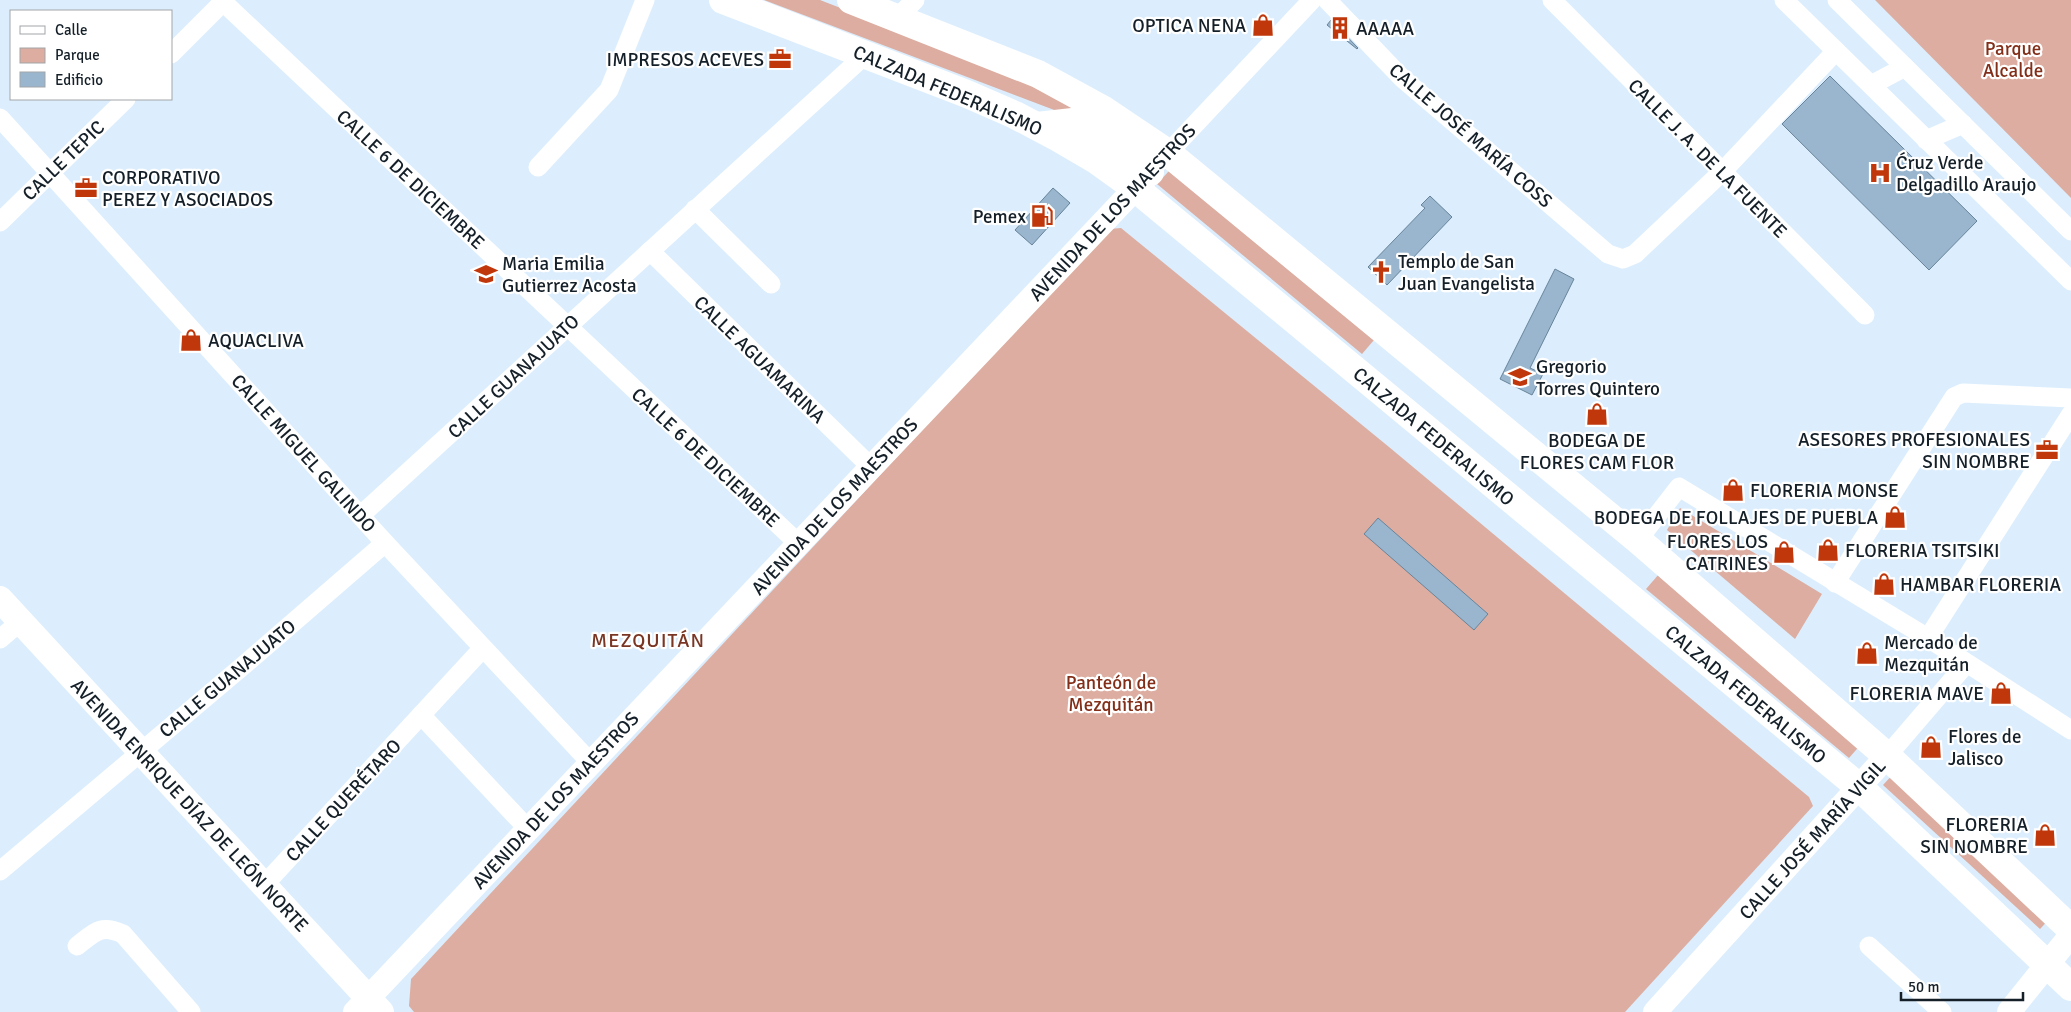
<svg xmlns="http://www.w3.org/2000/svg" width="2071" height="1012" font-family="Signika,sans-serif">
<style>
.green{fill:#dcada0}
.building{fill:#99b6ce;stroke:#68849a}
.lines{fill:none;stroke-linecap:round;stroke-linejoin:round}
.minor{stroke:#fff;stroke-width:19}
.tertiary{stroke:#fff;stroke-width:24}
.secondary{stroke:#fff;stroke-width:26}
.primary{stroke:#fff;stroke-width:28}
.labels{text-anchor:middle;stroke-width:4.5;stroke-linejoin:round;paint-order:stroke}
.poi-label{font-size:19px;fill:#141f28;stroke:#fff;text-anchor:start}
.park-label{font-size:19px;fill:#822e18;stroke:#fff}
.street-label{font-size:19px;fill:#141f28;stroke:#fff}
.neighbourhood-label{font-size:20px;letter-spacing:1px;fill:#7a3624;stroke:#fff}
</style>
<rect width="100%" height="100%" fill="#dceefd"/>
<g class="green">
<polygon points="764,0 820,0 1026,80 1082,109 1078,119"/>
<polygon points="1875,0 2071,0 2071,198"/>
<polygon points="1169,171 1374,340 1362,354 1157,184"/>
<polygon points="1121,228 1389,447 1809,797 1813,806 1625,1012 414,1012 409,1006 411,979 1109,229"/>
<polygon points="1680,508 1822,594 1795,639 1667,530"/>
<polygon points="1659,574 1863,742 1849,758 1646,589"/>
<polygon points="1896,771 2053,915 2040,929 1883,785"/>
</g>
<g class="building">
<polygon points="1331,20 1358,48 1357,49 1327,25"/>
<polygon points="1830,76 1977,221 1929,270 1782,124"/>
<polygon points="1053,188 1070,203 1032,245 1015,230"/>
<polygon points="1430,196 1452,217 1387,285 1368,267 1425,208 1421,205"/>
<polygon points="1555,269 1574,279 1530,368 1543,374 1532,395 1500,379"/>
<polygon points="1378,518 1488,614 1474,630 1364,534"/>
</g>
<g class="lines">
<g class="minor">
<polyline points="221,0 799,544"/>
<polyline points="1327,0 1402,78 1608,254 1623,259 1635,254 1722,172 1836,51"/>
<polyline points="1552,0 1865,315"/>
<polyline points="1784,0 2071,281"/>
<polyline points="1837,0 2071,231"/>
<polyline points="897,18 915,0"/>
<polyline points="171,54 225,0"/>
<polyline points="1871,85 1905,67"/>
<polyline points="0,118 385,543 591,763"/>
<polyline points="1926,140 1963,124"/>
<polyline points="1168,153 1312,0"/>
<polyline points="538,167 609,90 645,0"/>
<polyline points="695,209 771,284"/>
<polyline points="0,222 126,99"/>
<polyline points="650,251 871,467"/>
<polyline points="361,515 865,55"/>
<polyline points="1638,540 1679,487 1928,638 2071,730"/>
<polyline points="1835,583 1954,397 1963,393 2071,398"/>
<polyline points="1928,638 2071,414"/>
<polyline points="0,639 21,621"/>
<polyline points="421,715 528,829"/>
<polyline points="1887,756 1966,664"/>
<polyline points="0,871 244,665 385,543"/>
<polyline points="264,885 483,648"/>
<path d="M 77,946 C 95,932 100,924 123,934 L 191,1012"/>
<polyline points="1869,946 1942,1012"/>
</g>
<g class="tertiary">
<polyline points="355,1012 1148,175"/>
<polyline points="1655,1012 1887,756"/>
<polyline points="2009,1012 2071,935"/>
</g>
<polyline class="secondary" points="0,599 381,1012"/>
<g class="primary">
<polyline points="723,0 967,94 1015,115 1055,136 1096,160 1135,188 1859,787 2071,987"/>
<polyline points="851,0 1038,74 1104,110 1168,153 1638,540 1887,756 2071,929"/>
<polyline points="1037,126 1073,122 1111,144 1150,172"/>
</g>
</g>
<defs>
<symbol id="shop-bare" viewBox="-9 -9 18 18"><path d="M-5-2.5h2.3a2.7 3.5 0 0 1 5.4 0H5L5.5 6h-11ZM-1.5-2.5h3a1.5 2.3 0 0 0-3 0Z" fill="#c0370b" stroke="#fff" stroke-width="2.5" paint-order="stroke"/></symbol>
<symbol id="building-bare" viewBox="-9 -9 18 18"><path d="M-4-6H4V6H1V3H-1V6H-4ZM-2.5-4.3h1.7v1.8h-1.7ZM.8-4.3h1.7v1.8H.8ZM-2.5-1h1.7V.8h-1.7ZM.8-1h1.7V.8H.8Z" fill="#c0370b" stroke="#fff" stroke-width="2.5" paint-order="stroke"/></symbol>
<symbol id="office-bare" viewBox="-9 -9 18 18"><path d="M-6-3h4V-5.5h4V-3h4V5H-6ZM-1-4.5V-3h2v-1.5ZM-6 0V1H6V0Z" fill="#c0370b" stroke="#fff" stroke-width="2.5" paint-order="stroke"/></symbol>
<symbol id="hospital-bare" viewBox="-9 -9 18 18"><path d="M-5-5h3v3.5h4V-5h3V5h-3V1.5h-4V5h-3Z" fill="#c0370b" stroke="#fff" stroke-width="2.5" paint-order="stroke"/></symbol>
<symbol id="fuel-bare" viewBox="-9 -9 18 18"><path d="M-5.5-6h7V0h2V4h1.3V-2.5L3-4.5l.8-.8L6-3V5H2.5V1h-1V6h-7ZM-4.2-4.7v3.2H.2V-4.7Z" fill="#c0370b" stroke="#fff" stroke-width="2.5" paint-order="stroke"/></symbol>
<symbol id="church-bare" viewBox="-9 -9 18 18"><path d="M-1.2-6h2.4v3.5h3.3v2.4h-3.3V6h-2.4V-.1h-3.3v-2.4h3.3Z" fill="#c0370b" stroke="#fff" stroke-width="2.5" paint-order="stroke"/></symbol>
<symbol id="school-bare" viewBox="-9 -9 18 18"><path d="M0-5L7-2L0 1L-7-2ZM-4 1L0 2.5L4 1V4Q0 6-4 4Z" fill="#c0370b" stroke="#fff" stroke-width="2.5" paint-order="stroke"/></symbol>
</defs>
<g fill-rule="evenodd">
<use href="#shop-bare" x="1247" y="9" width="32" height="32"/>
<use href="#building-bare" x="1324" y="12" width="32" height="32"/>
<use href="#office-bare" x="764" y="43" width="32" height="32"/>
<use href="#hospital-bare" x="1864" y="157" width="32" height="32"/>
<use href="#office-bare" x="70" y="172" width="32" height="32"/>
<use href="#fuel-bare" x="1026" y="200" width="32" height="32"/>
<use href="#church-bare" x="1365" y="256" width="32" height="32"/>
<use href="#school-bare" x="470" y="258" width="32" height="32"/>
<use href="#shop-bare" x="175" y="324" width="32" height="32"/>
<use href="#school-bare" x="1504" y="361" width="32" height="32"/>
<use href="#shop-bare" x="1581" y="398" width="32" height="32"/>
<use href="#office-bare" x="2031" y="434" width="32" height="32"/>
<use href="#shop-bare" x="1717" y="474" width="32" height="32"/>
<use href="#shop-bare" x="1879" y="501" width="32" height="32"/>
<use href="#shop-bare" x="1812" y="534" width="32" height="32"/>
<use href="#shop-bare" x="1768" y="536" width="32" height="32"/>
<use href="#shop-bare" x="1868" y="568" width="32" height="32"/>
<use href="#shop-bare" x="1851" y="637" width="32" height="32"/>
<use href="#shop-bare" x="1985" y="677" width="32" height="32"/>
<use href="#shop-bare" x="1915" y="731" width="32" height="32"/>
<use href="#shop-bare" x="2029" y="819" width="32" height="32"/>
</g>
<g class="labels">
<g class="poi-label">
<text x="1246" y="32" text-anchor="end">OPTICA NENA</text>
<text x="1356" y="35">AAAAA</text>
<text x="764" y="66" text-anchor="end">IMPRESOS ACEVES</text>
<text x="1896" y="169">Ćruz Verde<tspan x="1896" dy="22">Delgadillo Araujo</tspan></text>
<text x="102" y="184">CORPORATIVO<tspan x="102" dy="22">PEREZ Y ASOCIADOS</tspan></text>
<text x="1026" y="223" text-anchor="end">Pemex</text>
<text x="1398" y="268">Templo de San<tspan x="1398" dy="22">Juan Evangelista</tspan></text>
<text x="502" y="270">Maria Emilia<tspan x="502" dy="22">Gutierrez Acosta</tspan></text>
<text x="208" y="347">AQUACLIVA</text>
<text x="1536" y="373">Gregorio<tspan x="1536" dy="22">Torres Quintero</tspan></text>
<text x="2030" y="446" text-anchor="end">ASESORES PROFESIONALES<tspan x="2030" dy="22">SIN NOMBRE</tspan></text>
<text x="1597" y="447" text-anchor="middle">BODEGA DE<tspan x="1597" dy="22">FLORES CAM FLOR</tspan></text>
<text x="1750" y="497">FLORERIA MONSE</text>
<text x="1878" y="524" text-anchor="end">BODEGA DE FOLLAJES DE PUEBLA</text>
<text x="1768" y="548" text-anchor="end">FLORES LOS<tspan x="1768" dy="22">CATRINES</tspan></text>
<text x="1845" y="557">FLORERIA TSITSIKI</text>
<text x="1900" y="591">HAMBAR FLORERIA</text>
<text x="1884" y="649">Mercado de<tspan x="1884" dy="22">Mezquitán</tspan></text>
<text x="1984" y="700" text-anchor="end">FLORERIA MAVE</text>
<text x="1948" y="743">Flores de<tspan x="1948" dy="22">Jalisco</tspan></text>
<text x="2028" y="831" text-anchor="end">FLORERIA<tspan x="2028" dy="22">SIN NOMBRE</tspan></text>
</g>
<g class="park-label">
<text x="2013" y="55">Parque<tspan x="2013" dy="22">Alcalde</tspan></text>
<text x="1111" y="689">Panteón de<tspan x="1111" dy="22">Mezquitán</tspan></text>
</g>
<g class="street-label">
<text transform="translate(948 90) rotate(23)" y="7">CALZADA FEDERALISMO</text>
<text transform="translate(1471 135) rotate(41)" y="7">CALLE JOSÉ MARÍA COSS</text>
<text transform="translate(1708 158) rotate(45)" y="7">CALLE J. A. DE LA FUENTE</text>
<text transform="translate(63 160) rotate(-44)" y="7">CALLE TEPIC</text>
<text transform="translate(411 179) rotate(43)" y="7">CALLE 6 DE DICIEMBRE</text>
<text transform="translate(1112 212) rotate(-47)" y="7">AVENIDA DE LOS MAESTROS</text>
<text transform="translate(760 359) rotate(44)" y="7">CALLE AGUAMARINA</text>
<text transform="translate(513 376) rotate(-43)" y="7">CALLE GUANAJUATO</text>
<text transform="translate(1434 436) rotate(40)" y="7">CALZADA FEDERALISMO</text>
<text transform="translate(304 453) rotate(48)" y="7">CALLE MIGUEL GALINDO</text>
<text transform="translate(706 457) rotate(43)" y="7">CALLE 6 DE DICIEMBRE</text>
<text transform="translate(834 506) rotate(-47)" y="7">AVENIDA DE LOS MAESTROS</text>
<text transform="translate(227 678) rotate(-40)" y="7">CALLE GUANAJUATO</text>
<text transform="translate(1746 694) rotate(40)" y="7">CALZADA FEDERALISMO</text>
<text transform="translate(343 800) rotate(-47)" y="7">CALLE QUERÉTARO</text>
<text transform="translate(555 800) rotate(-47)" y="7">AVENIDA DE LOS MAESTROS</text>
<text transform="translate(190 805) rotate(47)" y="7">AVENIDA ENRIQUE DÍAZ DE LEÓN NORTE</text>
<text transform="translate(1812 839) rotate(-48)" y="7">CALLE JOSÉ MARÍA VIGIL</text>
</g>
<g class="neighbourhood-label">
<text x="648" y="647">MEZQUITÁN</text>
</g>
</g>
<rect x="10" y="10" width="162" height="90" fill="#ffffff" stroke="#a1a5a9"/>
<rect x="20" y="26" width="25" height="8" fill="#ffffff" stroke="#a1a5a9"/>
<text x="55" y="35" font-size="15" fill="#141f28">Calle</text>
<rect x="20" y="48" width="25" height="15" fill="#dcada0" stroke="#a1a5a9"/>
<text x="55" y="60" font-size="15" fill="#141f28">Parque</text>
<rect x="20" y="72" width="25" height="15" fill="#99b6ce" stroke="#a1a5a9"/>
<text x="55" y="85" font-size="15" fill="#141f28">Edificio</text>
<path d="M1901 992v8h122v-8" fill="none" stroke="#141f28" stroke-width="2.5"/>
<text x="1908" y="992" font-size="15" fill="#141f28" stroke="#ffffff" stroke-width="4" paint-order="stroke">50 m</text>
</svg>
